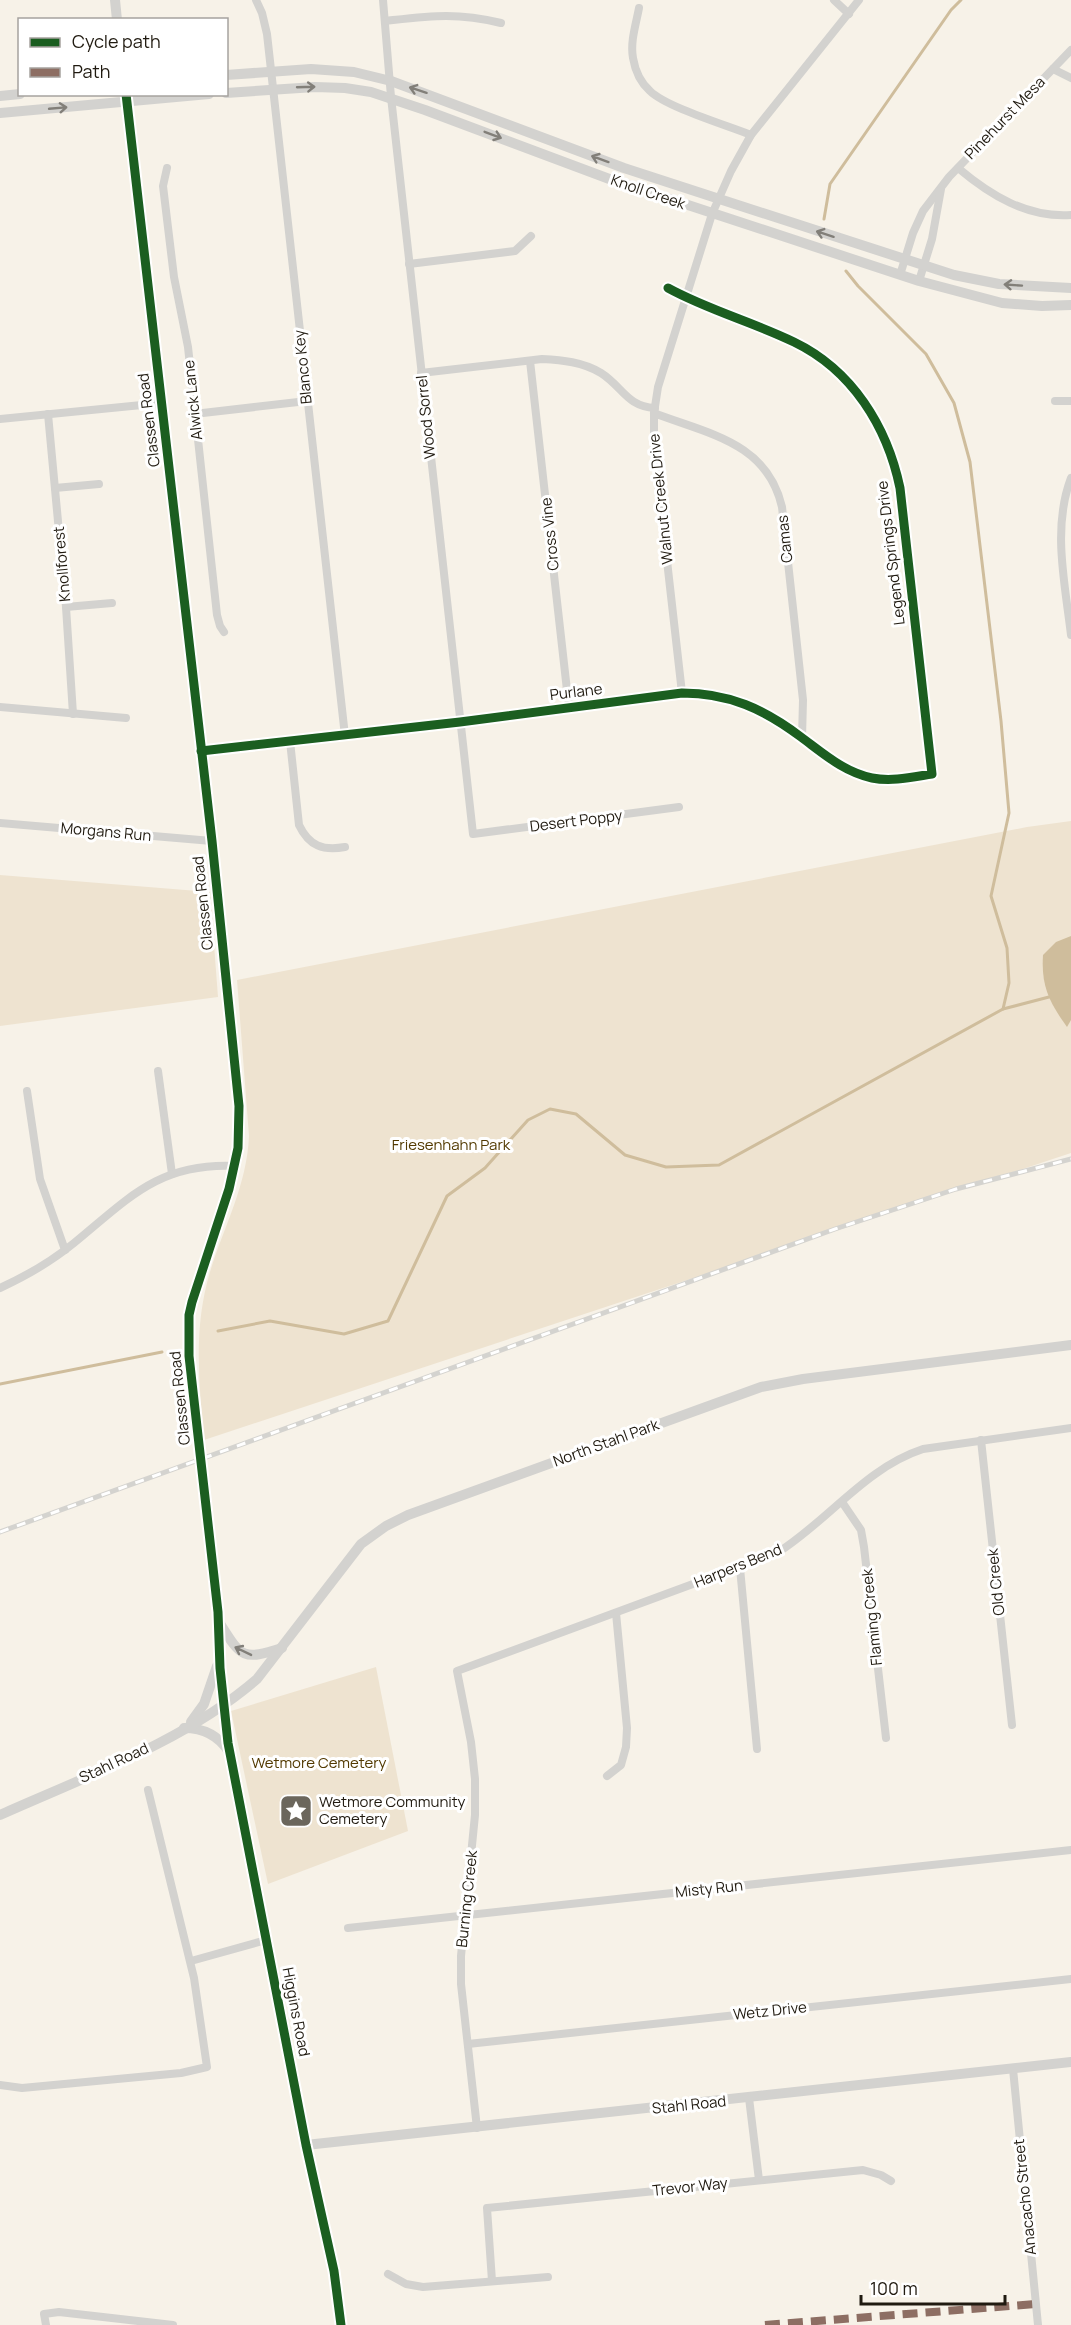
<svg xmlns="http://www.w3.org/2000/svg" width="1071" height="2325" font-family="Manrope,sans-serif">
<style>
.green{fill:#eee3d0}
.water{fill:#cfbd9c}
.lines{fill:none;stroke-linecap:round;stroke-linejoin:round}
.stream{stroke:#cfbd9c;stroke-width:3}
.minor{stroke:#d3d2cf;stroke-width:8}
.tertiary{stroke:#d3d2cf;stroke-width:10}
.secondary{stroke:#d3d2cf;stroke-width:10}
.rail-casing{stroke:#d4d3cf;stroke-width:5}
.rail{stroke:#fff;stroke-width:3;stroke-dasharray:9;stroke-linecap:butt}
.quiet{stroke:#8d6e63;stroke-width:8;stroke-dasharray:15 8;stroke-linecap:butt}
.cycleway-casing{stroke:#fff;stroke-width:13}
.cycleway{stroke:#1b5e20;stroke-width:9}
.oneway{stroke:#827f79}
.labels{text-anchor:middle;stroke-width:6;stroke-linejoin:round;paint-order:stroke}
.street-label{font-size:15px;fill:#201a10;stroke:#fff}
.park-label{font-size:15px;fill:#533a02;stroke:#fff}
.poi-label{font-size:15px;fill:#201a10;stroke:#fff;text-anchor:start}
</style>
<rect width="100%" height="100%" fill="#f7f2e8"/>
<g class="green">
<path d="M 1071,821 L 1071,1153 L 204,1440 C 199,1383 193,1328 210,1272 C 224,1226 247,1185 249,1136 L 237,980 L 1027,827 Z"/>
<polygon points="0,875 210,892 218,997 0,1026"/>
<polygon points="376,1667 408,1831 268,1884 231,1711"/>
</g>
<path class="water" d="M 1071,936 L 1071,1020 L 1067,1027 C 1049,1002 1041,986 1043,955 L 1056,942 Z"/>
<g class="lines">
<g class="stream">
<polyline points="824,219 830,184 951,10 961,0"/>
<polyline points="846,271 858,286 926,354 954,403 970,462 1001,721 1009,813 991,896 1007,948 1009,983 1003,1009"/>
<polyline points="218,1331 270,1321 344,1334 388,1321 447,1196 485,1168 528,1120 550,1109 576,1114 625,1155 666,1167 719,1165 1003,1009 1049,997"/>
<polyline points="0,1384 162,1352"/>
</g>
<g class="minor">
<polyline points="256,0 262,13 267,34 345,736"/>
<polyline points="383,0 391,97 473,834 679,807"/>
<polyline points="834,0 849,14"/>
<path d="M 639,8 C 636,24 630,42 633,58 C 635,70 641,83 650,91 C 666,107 726,125 751,135"/>
<path d="M 385,21 C 430,16 456,12 501,23"/>
<polyline points="1053,69 1071,78"/>
<polyline points="167,168 163,186 174,277 188,347 217,615 220,626 224,632"/>
<path d="M 958,168 C 990,195 1027,218 1071,215"/>
<polyline points="409,264 515,251 531,236"/>
<polyline points="900,275 913,233 923,211 949,177 1071,50"/>
<polyline points="919,281 932,239 941,189"/>
<polyline points="530,361 569,708"/>
<path d="M 421,373 L 542,359 C 562,360 583,362 601,373 C 623,387 626,406 655,408"/>
<polyline points="1055,401 1071,401"/>
<path d="M 654,413 C 708,434 767,442 782,507 L 803,700 L 802,738"/>
<polyline points="48,414 66,607 73,714"/>
<polyline points="194,414 307,401"/>
<polyline points="0,419 162,403"/>
<path d="M 1071,478 C 1052,528 1065,583 1071,635"/>
<polyline points="55,488 99,484"/>
<polyline points="66,607 112,603"/>
<polyline points="682,693 654,446 654,413 658,387 712,214 731,171 751,135 859,0"/>
<polyline points="0,707 126,718"/>
<path d="M 290,741 L 299,825 C 309,846 323,851 345,847"/>
<path d="M 201,751 L 460,722 L 682,693 C 729,693 764,709 801,737 C 824,754 844,772 872,778 C 892,782 913,777 932,774 L 900,488 C 887,426 852,370 794,342 C 753,322 708,310 668,288"/>
<polyline points="0,823 212,841"/>
<polyline points="158,1071 172,1174"/>
<polyline points="27,1091 40,1179 65,1250"/>
<path d="M 0,1288 C 26,1276 52,1261 74,1243 C 128,1199 158,1163 234,1166"/>
<polyline points="981,1440 1012,1725"/>
<polyline points="842,1502 861,1530 864,1547 886,1738"/>
<polyline points="740,1568 757,1749"/>
<polyline points="607,1776 621,1765 626,1747 627,1728 616,1613"/>
<polyline points="348,1928 1071,1850"/>
<polyline points="191,1961 266,1940"/>
<polyline points="468,2044 1071,1979"/>
<polyline points="1013,2069 1038,2325"/>
<polyline points="0,2085 22,2088 181,2073 207,2067 194,1978 148,1790"/>
<polyline points="749,2098 759,2180"/>
<path d="M 477,2128 L 461,1984 L 461,1956 L 475,1815 L 475,1779 L 471,1742 L 457,1671 L 777,1553 C 828,1521 865,1468 923,1449 L 1071,1428"/>
<polyline points="388,2274 406,2284 423,2287 548,2277"/>
<polyline points="492,2281 487,2208 863,2170 881,2175 891,2181"/>
<polyline points="46,2325 44,2314 59,2312 173,2325"/>
</g>
<g class="tertiary">
<polyline points="115,0 117,20"/>
<polyline points="126,94 212,841 239,1106 238,1148 229,1189 192,1302 189,1315 189,1356 218,1612 220,1668 228,1743 306,2145 334,2271 341,2325"/>
<path d="M 219,1622 C 241,1657 242,1661 282,1648"/>
<polyline points="191,1722 204,1704 217,1666"/>
<path d="M 184,1728 C 203,1728 219,1736 229,1752"/>
<path d="M 0,1815 C 85,1777 187,1740 257,1679 L 361,1544 L 386,1526 L 408,1515 L 761,1387 L 803,1379 L 1071,1345"/>
<polyline points="306,2145 1071,2062"/>
</g>
<g class="secondary">
<polyline points="226,75 311,69 354,72 391,81 624,168 954,275 999,284 1071,288"/>
<polyline points="226,93 315,87 345,88 371,92 425,110 612,180 919,281 1002,303 1042,306 1071,305"/>
<polyline points="0,96 20,94"/>
<polyline points="0,113 209,94"/>
</g>
<defs>
<polyline id="rail" points="0,1532 835,1229 956,1189 1071,1159"/>
</defs>
<use href="#rail" class="rail-casing"/>
<use href="#rail" class="rail"/>
<polyline class="quiet" points="765,2325 1036,2304"/>
<defs>
<g id="cycleway">
<polyline points="126,94 212,841 239,1106 238,1148 229,1189 192,1302 189,1315 189,1356 218,1612 220,1668 228,1743 306,2145 334,2271 341,2325"/>
<path d="M 201,751 L 460,722 L 682,693 C 729,693 764,709 801,737 C 824,754 844,772 872,778 C 892,782 913,777 932,774 L 900,488 C 887,426 852,370 794,342 C 753,322 708,310 668,288"/>
</g>
</defs>
<use href="#cycleway" class="cycleway-casing"/>
<use href="#cycleway" class="cycleway"/>
</g>
<defs><path id="oneway-shaft" d="M-6 0H5M1.5-3L5.5 0L1.5 3" fill="none" stroke-width="1.6" stroke-linecap="round" stroke-linejoin="round" transform="scale(1.5)"/></defs>
<g class="oneway">
<use href="#oneway-shaft" transform="translate(306 87) rotate(-2)"/>
<use href="#oneway-shaft" transform="translate(418 90) rotate(-162)"/>
<use href="#oneway-shaft" transform="translate(58 108) rotate(-5)"/>
<use href="#oneway-shaft" transform="translate(493 135) rotate(21)"/>
<use href="#oneway-shaft" transform="translate(600 159) rotate(-160)"/>
<use href="#oneway-shaft" transform="translate(825 234) rotate(-162)"/>
<use href="#oneway-shaft" transform="translate(1013 285) rotate(-176)"/>
<use href="#oneway-shaft" transform="translate(243 1651) rotate(-154)"/>
</g>
<defs>
<symbol id="sight-square" viewBox="-11 -11 22 22"><rect x="-9" y="-9" width="18" height="18" rx="4" fill="#6b665c" stroke="#fff"/><path d="M0-6L1.8-2.2L6-1.7L2.9 1.2L3.7 5.4L0 3.3L-3.7 5.4L-2.9 1.2L-6-1.7L-1.8-2.2Z" fill="#fff"/></symbol>
</defs>
<g fill-rule="evenodd">
<use href="#sight-square" x="277" y="1792" width="38" height="38"/>
</g>
<g class="labels">
<g class="street-label">
<text transform="translate(1005 118) rotate(-46)" y="5">Pinehurst Mesa</text>
<text transform="translate(648 192) rotate(19)" y="5">Knoll Creek</text>
<text transform="translate(303 367) rotate(-96)" y="5">Blanco Key</text>
<text transform="translate(193 400) rotate(-96)" y="5">Alwick Lane</text>
<text transform="translate(426 417) rotate(-96)" y="5">Wood Sorrel</text>
<text transform="translate(149 420) rotate(-97)" y="5">Classen Road</text>
<text transform="translate(661 499) rotate(-96)" y="5">Walnut Creek Drive</text>
<text transform="translate(550 534) rotate(-96)" y="5">Cross Vine</text>
<text transform="translate(785 539) rotate(-96)" y="5">Camas</text>
<text transform="translate(891 553) rotate(-97)" y="5">Legend Springs Drive</text>
<text transform="translate(62 564) rotate(-95)" y="5">Knollforest</text>
<text transform="translate(576 692) rotate(-7)" y="5">Purlane</text>
<text transform="translate(576 821) rotate(-7)" y="5">Desert Poppy</text>
<text transform="translate(106 832) rotate(5)" y="5">Morgans Run</text>
<text transform="translate(203 903) rotate(-96)" y="5">Classen Road</text>
<text transform="translate(180 1398) rotate(-96)" y="5">Classen Road</text>
<text transform="translate(606 1443) rotate(-20)" y="5">North Stahl Park</text>
<text transform="translate(738 1566) rotate(-22)" y="5">Harpers Bend</text>
<text transform="translate(996 1582) rotate(-96)" y="5">Old Creek</text>
<text transform="translate(872 1617) rotate(-96)" y="5">Flaming Creek</text>
<text transform="translate(114 1763) rotate(-25)" y="5">Stahl Road</text>
<text transform="translate(709 1889) rotate(-6)" y="5">Misty Run</text>
<text transform="translate(467 1899) rotate(-84)" y="5">Burning Creek</text>
<text transform="translate(770 2011) rotate(-6)" y="5">Wetz Drive</text>
<text transform="translate(296 2012) rotate(79)" y="5">Higgins Road</text>
<text transform="translate(689 2105) rotate(-6)" y="5">Stahl Road</text>
<text transform="translate(690 2187) rotate(-6)" y="5">Trevor Way</text>
<text transform="translate(1025 2197) rotate(-96)" y="5">Anacacho Street</text>
</g>
<g class="park-label">
<text x="451" y="1150">Friesenhahn Park</text>
<text x="319" y="1768">Wetmore Cemetery</text>
</g>
<g class="poi-label">
<text x="319" y="1807">Wetmore Community<tspan x="319" dy="17">Cemetery</tspan></text>
</g>
</g>
<rect x="18" y="18" width="210" height="78" fill="#ffffff" stroke="#a6a39f" stroke-width="1.5"/>
<rect x="30" y="38" width="30" height="9" fill="#1b5e20" stroke="#a6a39f" stroke-width="1.5"/>
<text x="72" y="48" font-size="18" fill="#201a10">Cycle path</text>
<rect x="30" y="68" width="30" height="9" fill="#8d6e63" stroke="#a6a39f" stroke-width="1.5"/>
<text x="72" y="78" font-size="18" fill="#201a10">Path</text>
<path d="M861 2295v9h144v-9" fill="none" stroke="#201a10" stroke-width="3"/>
<text x="870" y="2295" font-size="18" fill="#201a10" stroke="#ffffff" stroke-width="4.5" paint-order="stroke">100 m</text>
</svg>
